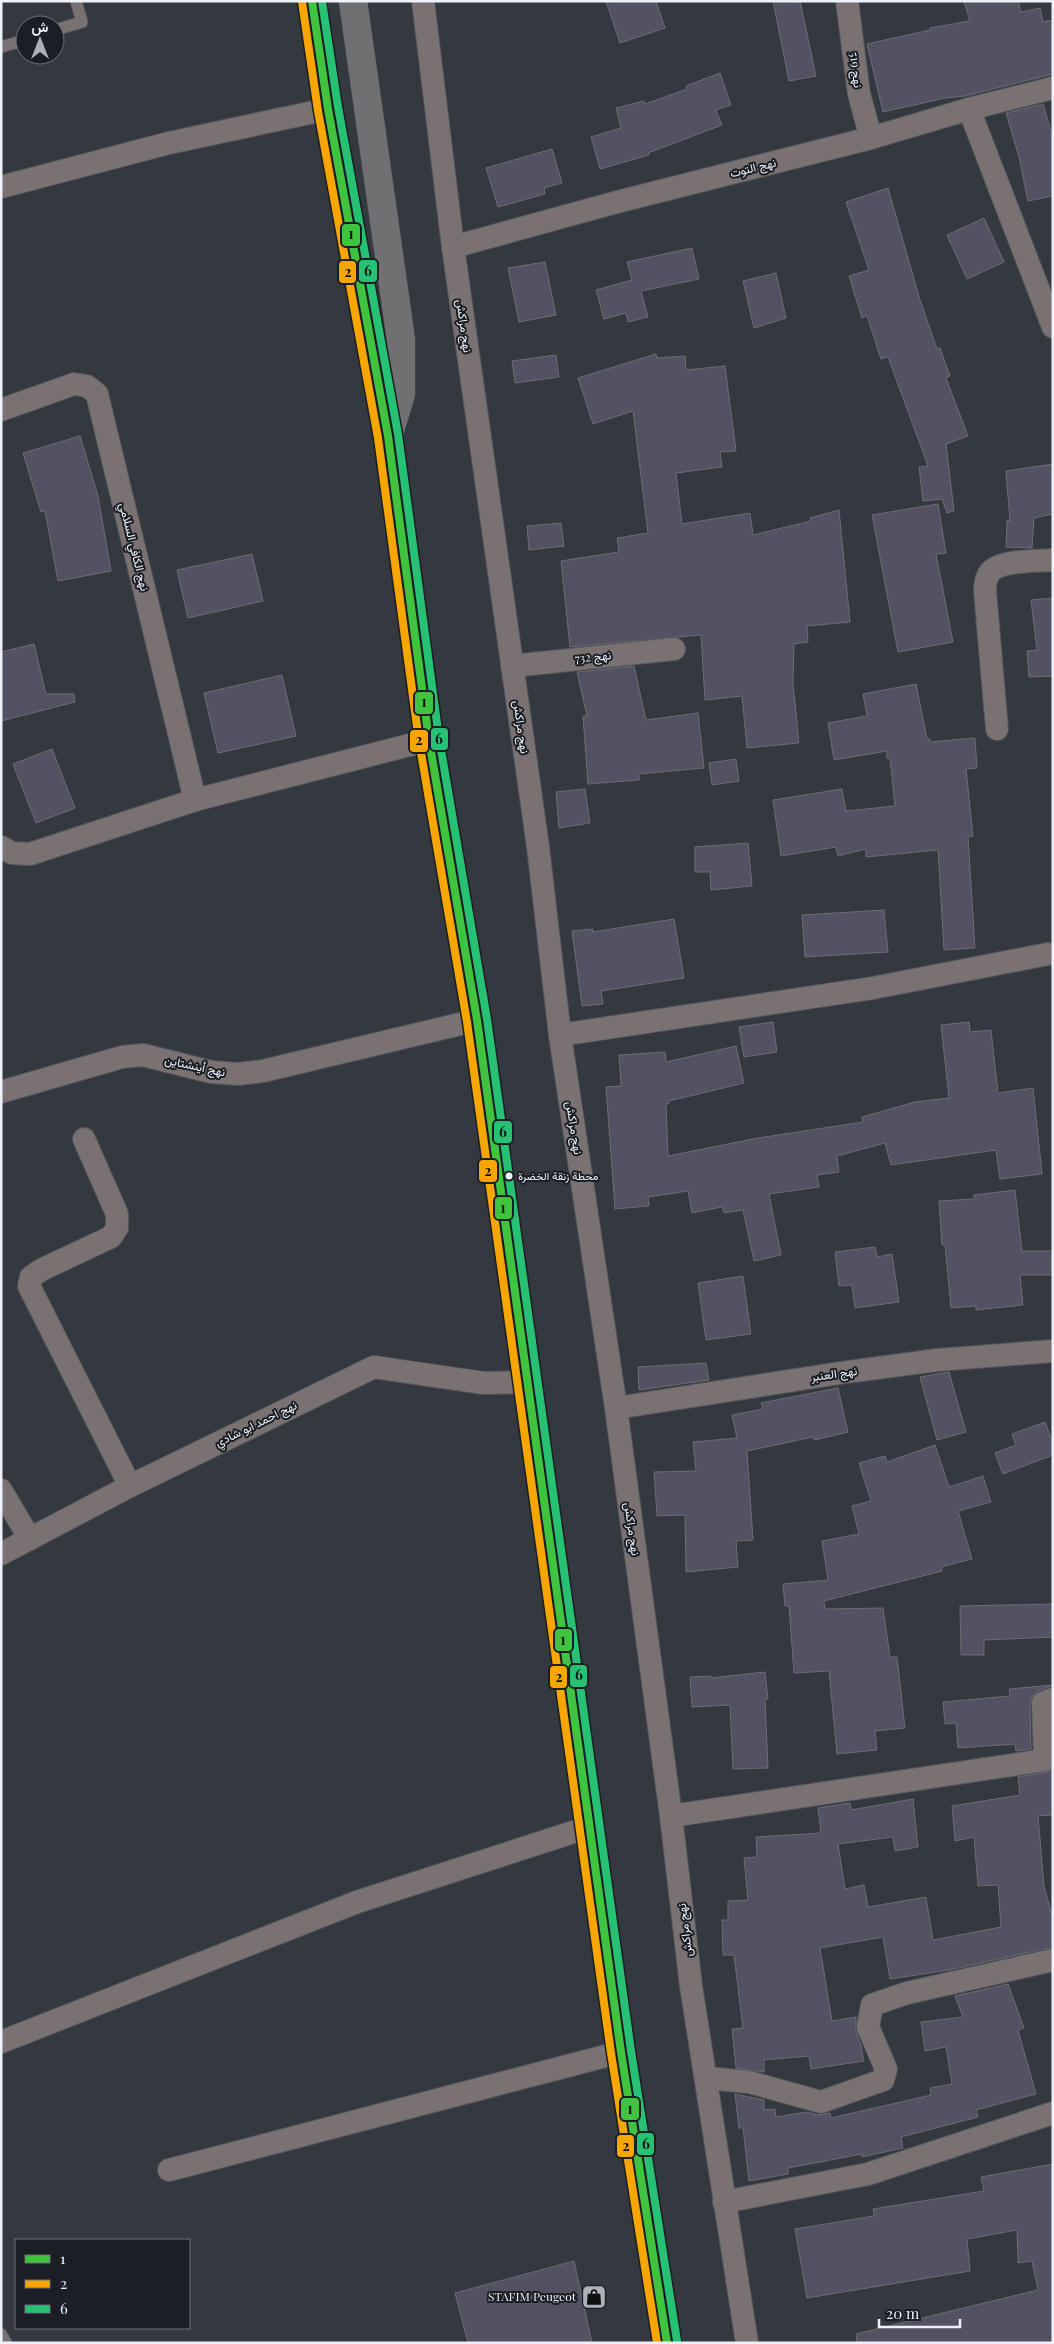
<svg xmlns="http://www.w3.org/2000/svg" width="1054" height="2344" font-family="'Playfair Display',Vazirmatn,serif">
<style>
.building{fill:#545262;stroke:#6c6d73}
.lines{fill:none;stroke-linecap:round;stroke-linejoin:round}
.lane-casing{stroke:#52575c;stroke-width:13}
.street-casing{stroke:#52575c;stroke-width:24}
.primary-casing{stroke:#52575c;stroke-width:29}
.highway-casing{stroke:#52575c;stroke-width:29}
.lane{stroke:#7a7272;stroke-width:11}
.street{stroke:#7a7272;stroke-width:22}
.primary{stroke:#787375;stroke-width:28}
.highway{stroke:#706f72;stroke-width:28}
.bus-1-casing{stroke:#1b1e24;stroke-width:11}
.bus-2-casing{stroke:#1b1e24;stroke-width:11}
.bus-3-casing{stroke:#1b1e24;stroke-width:11}
.bus-1{stroke:#40c440;stroke-width:8}
.bus-2{stroke:#f7a600;stroke-width:8}
.bus-3{stroke:#26c172;stroke-width:8}
.bus-dot{fill:#edf2f9;stroke:#1b1e24;stroke-width:2}
.labels{text-anchor:middle;stroke-width:4;stroke-linejoin:round;paint-order:stroke}
.bus-label{font-size:11px;fill:#edf2f9;stroke:#1b1e24;text-anchor:start}
.street-label{font-size:12px;fill:#edf2f9;stroke:#1b1e24}
.poi-label{font-size:12px;fill:#edf2f9;stroke:#1b1e24;text-anchor:end}
.line-badge{stroke:#1b1e24;stroke-width:2}
.pale-badge-label{font-size:14px;text-anchor:middle;font-weight:bold;fill:#111}
</style>
<rect width="100%" height="100%" fill="#34383f"/>
<g class="building">
<polygon points="606,1 656,1 665,28 620,43"/>
<polygon points="773,1 800,1 816,76 789,81"/>
<polygon points="964,1 1018,1 1021,12 1040,8 1043,22 1053,20 1053,74 965,96 945,98 883,112 867,44 930,30 930,28 970,21"/>
<polygon points="720,73 731,105 716,110 722,125 648,153 649,155 600,169 591,137 621,128 616,108 644,101 645,104 687,89 686,86"/>
<polygon points="1043,104 1053,138 1053,196 1028,201 1019,157 1006,113"/>
<polygon points="552,149 562,183 544,188 545,194 498,207 486,168"/>
<polygon points="888,188 920,300 937,349 940,348 950,376 946,378 968,436 946,444 954,511 947,513 942,499 923,501 919,467 928,466 888,357 881,359 867,316 862,318 849,276 869,270 846,202"/>
<polygon points="984,218 1004,262 967,279 947,235"/>
<polygon points="692,248 699,279 641,291 648,317 628,322 626,313 604,319 596,290 632,280 627,262"/>
<polygon points="545,262 556,315 519,322 508,268"/>
<polygon points="776,273 786,318 754,328 743,281"/>
<polygon points="656,354 657,358 685,356 686,370 725,366 736,451 720,452 722,467 676,473 682,524 750,513 753,535 811,521 810,518 839,510 850,622 807,626 808,642 794,644 793,683 799,743 747,748 742,696 705,700 701,635 570,647 561,561 619,552 617,538 648,533 633,411 593,424 578,378"/>
<polygon points="556,355 559,377 515,383 512,361"/>
<polygon points="80,436 98,496 111,571 58,581 45,511 41,512 23,453"/>
<polygon points="1053,464 1053,514 1034,518 1032,548 1006,547 1007,520 1010,521 1006,471"/>
<polygon points="938,504 946,553 936,554 953,642 898,652 872,515"/>
<polygon points="561,523 564,546 529,550 527,526"/>
<polygon points="252,554 263,601 188,618 177,570"/>
<polygon points="1053,598 1053,676 1029,677 1027,651 1037,650 1031,600"/>
<polygon points="34,644 46,694 74,694 75,702 1,721 1,652"/>
<polygon points="634,666 646,720 698,713 704,768 639,774 639,780 588,784 583,716 587,716 577,672"/>
<polygon points="282,675 296,736 218,753 204,693"/>
<polygon points="916,684 927,739 930,739 930,742 975,738 977,768 966,769 973,836 968,837 975,948 944,950 938,850 866,857 866,849 838,856 836,847 781,856 773,800 842,789 846,811 895,806 890,758 887,758 887,751 834,760 828,723 867,716 863,694"/>
<polygon points="52,749 75,808 36,823 13,764"/>
<polygon points="736,759 739,781 712,785 709,763"/>
<polygon points="585,789 590,823 559,828 556,792"/>
<polygon points="748,843 752,886 711,890 710,872 695,872 695,847"/>
<polygon points="884,910 888,952 805,957 802,915"/>
<polygon points="674,919 684,978 601,991 603,1004 582,1006 572,931 593,929 593,932"/>
<polygon points="773,1022 777,1052 744,1057 739,1027"/>
<polygon points="969,1022 970,1032 991,1030 998,1093 1033,1088 1042,1174 1000,1179 996,1150 891,1165 885,1143 837,1156 839,1172 817,1175 819,1187 769,1194 781,1255 754,1261 743,1210 724,1213 722,1207 692,1213 688,1191 648,1197 649,1206 615,1209 606,1087 621,1086 619,1055 665,1052 666,1062 736,1046 744,1083 669,1101 669,1104 666,1104 668,1156 758,1138 863,1122 862,1117 915,1102 949,1098 941,1025"/>
<polygon points="1015,1190 1022,1251 1053,1251 1053,1275 1020,1275 1023,1305 976,1310 976,1306 951,1308 945,1245 942,1245 939,1201 974,1199 974,1195"/>
<polygon points="875,1247 877,1257 892,1254 899,1302 855,1308 852,1285 839,1286 835,1252"/>
<polygon points="743,1276 751,1334 706,1340 698,1283"/>
<polygon points="706,1363 709,1380 639,1390 638,1367"/>
<polygon points="949,1372 966,1432 937,1440 920,1377"/>
<polygon points="838,1388 848,1432 814,1440 813,1437 747,1451 753,1540 736,1541 738,1567 686,1572 685,1515 657,1516 654,1472 696,1471 693,1442 737,1438 732,1415 763,1409 761,1403"/>
<polygon points="1045,1422 1053,1443 1053,1455 1003,1474 995,1453 1016,1445 1012,1434"/>
<polygon points="935,1445 949,1487 983,1476 991,1502 958,1511 972,1559 941,1567 942,1571 824,1601 825,1609 883,1608 890,1657 897,1657 905,1728 875,1731 877,1750 837,1754 829,1671 794,1673 789,1606 785,1606 783,1584 828,1580 822,1541 859,1534 852,1506 871,1501 859,1463 885,1456 887,1462"/>
<polygon points="1053,1604 1053,1637 984,1640 984,1655 961,1655 960,1606"/>
<polygon points="765,1672 768,1699 765,1699 768,1768 733,1769 730,1705 692,1707 690,1677 711,1676 711,1678"/>
<polygon points="1053,1685 1038,1691 1032,1696 1030,1703 1031,1749 1016,1751 1015,1744 958,1748 956,1723 945,1724 943,1702 1010,1696 1009,1689"/>
<polygon points="1053,1771 1053,1815 1038,1816 1044,1886 1053,1919 1053,1947 949,1970 890,1979 883,1937 820,1948 832,2021 856,2017 856,2032 861,2045 864,2061 811,2069 809,2056 764,2060 764,2072 736,2068 732,2029 743,2028 734,1955 723,1955 722,1920 728,1920 728,1901 748,1900 744,1858 757,1857 756,1837 821,1833 818,1808 850,1803 851,1810 913,1799 918,1847 895,1851 893,1837 838,1844 845,1889 864,1885 868,1907 926,1897 933,1940 1001,1927 998,1885 978,1886 974,1837 955,1841 952,1806 1020,1795 1018,1777"/>
<polygon points="1008,1984 1024,2028 1018,2030 1036,2094 976,2110 978,2117 901,2137 903,2148 862,2157 862,2154 788,2168 788,2174 749,2181 743,2128 739,2128 735,2094 764,2100 764,2110 775,2109 776,2117 806,2112 818,2115 830,2113 831,2118 931,2095 930,2088 952,2084 946,2047 925,2051 921,2022 963,2017 955,1996"/>
<polygon points="1053,2164 1053,2343 857,2343 856,2334 1038,2290 1032,2261 1018,2263 1017,2230 967,2239 970,2271 807,2298 795,2229 874,2216 873,2209 984,2191 981,2177"/>
<polygon points="574,2261 592,2343 468,2343 455,2293"/>
</g>
<g class="lines">
<defs>
<g id="lane">
<polyline points="55,30 82,22 76,1"/>
<polyline points="1,47 25,40"/>
<polyline points="1,2334 6,2343"/>
</g>
<g id="street">
<polyline points="423,1 453,247 538,847 560,1035 616,1408 671,1816 691,1986 747,2343"/>
<polyline points="847,1 859,94 871,138"/>
<polyline points="969,109 1053,327"/>
<polyline points="1,187 169,143 328,109"/>
<polyline points="453,247 617,202 871,138 969,109 1053,88"/>
<polyline points="1,410 74,384 87,386 97,394 195,800"/>
<polyline points="512,666 674,649"/>
<path d="M 997,729 L 985,591 C 985,584 986,577 990,572 C 1001,560 1038,561 1053,560"/>
<polyline points="1,847 12,853 30,854 195,800 429,740"/>
<polyline points="560,1035 873,988 1048,954"/>
<polyline points="1,1092 122,1057 143,1055 211,1072 238,1074 263,1071 477,1020"/>
<polyline points="84,1139 117,1214 117,1228 111,1237 41,1270 31,1277 29,1286 130,1486"/>
<polyline points="616,1408 840,1373 937,1360 1053,1351"/>
<polyline points="1,1490 30,1539"/>
<polyline points="1,1554 130,1486 374,1367 484,1383 527,1382"/>
<polyline points="671,1816 1045,1760 1043,1703 1053,1699"/>
<polyline points="1,2042 357,1902 589,1827"/>
<polyline points="706,2078 749,2082 821,2102 883,2080 886,2069 868,2027 872,2005 907,1993 1053,1960"/>
<polyline points="169,2170 621,2052"/>
<polyline points="724,2202 868,2174 1053,2113"/>
</g>
<polyline id="primary" points="312,1 328,109 388,436 429,740 477,1020 621,2052 667,2343"/>
<polyline id="highway" points="353,1 401,340 401,394 388,436"/>
</defs>
<use href="#lane" class="lane-casing"/>
<use href="#street" class="street-casing"/>
<use href="#primary" class="primary-casing"/>
<use href="#highway" class="highway-casing"/>
<use href="#lane" class="lane"/>
<use href="#street" class="street"/>
<use href="#primary" class="primary"/>
<use href="#highway" class="highway"/>
<defs>
<polyline id="bus-1" points="312,1 328,109 388,436 429,740 477,1020 621,2052 667,2343"/>
<polyline id="bus-2" points="302,2 318,111 378,438 419,741 467,1022 611,2053 657,2343"/>
<polyline id="bus-3" points="322,1 338,107 398,434 439,738 487,1019 631,2051 677,2341"/>
</defs>
<use href="#bus-1" class="bus-1-casing"/>
<use href="#bus-2" class="bus-2-casing"/>
<use href="#bus-3" class="bus-3-casing"/>
<use href="#bus-1" class="bus-1"/>
<use href="#bus-2" class="bus-2"/>
<use href="#bus-3" class="bus-3"/>
</g>
<defs>
<symbol id="shop-square" viewBox="-11 -11 22 22"><rect x="-9" y="-9" width="18" height="18" rx="4" fill="#acb1b8" stroke="#1b1e24"/><path d="M-5-2.5h2.3a2.7 3.5 0 0 1 5.4 0H5L5.5 6h-11ZM-1.5-2.5h3a1.5 2.3 0 0 0-3 0Z" fill="#111"/></symbol>
</defs>
<g fill-rule="evenodd">
<use href="#shop-square" x="580" y="2283" width="28" height="28"/>
</g>
<circle class="bus-dot" cx="509" cy="1176" r="4.5"/>
<g class="labels">
<g class="bus-label">
<text x="518" y="1180">محطة زنقة الخضرة</text>
</g>
<g class="street-label">
<text transform="translate(856 70) rotate(83)" y="4">نهج 519</text>
<text transform="translate(753 168) rotate(-14)" y="4">نهج التوت</text>
<text transform="translate(464 326) rotate(82)" y="4">نهج مراكش</text>
<text transform="translate(134 547) rotate(76)" y="4">نهج الكافي السلامي</text>
<text transform="translate(593 657) rotate(-6)" y="4">نهج 732</text>
<text transform="translate(521 727) rotate(82)" y="4">نهج مراكش</text>
<text transform="translate(195 1066) rotate(12)" y="4">نهج أينشتاين</text>
<text transform="translate(574 1128) rotate(81)" y="4">نهج مراكش</text>
<text transform="translate(834 1374) rotate(-8)" y="4">نهج العنبر</text>
<text transform="translate(256 1424) rotate(-26)" y="4">نهج احمد ابو شادي</text>
<text transform="translate(632 1529) rotate(82)" y="4">نهج مراكش</text>
<text transform="translate(685 1930) rotate(-97)" y="4">نهج مراكش</text>
</g>
<g class="poi-label">
<text x="576" y="2301">STAFIM Peugeot</text>
</g>
</g>
<g class="line-badge">
<rect x="341" y="223" width="20" height="24" rx="5" fill="#40c440"/>
<rect x="358" y="259" width="20" height="24" rx="5" fill="#26c172"/>
<rect x="338" y="260" width="19" height="24" rx="5" fill="#f7a600"/>
<rect x="414" y="691" width="20" height="24" rx="5" fill="#40c440"/>
<rect x="430" y="727" width="19" height="24" rx="5" fill="#26c172"/>
<rect x="409" y="729" width="20" height="24" rx="5" fill="#f7a600"/>
<rect x="493" y="1120" width="20" height="24" rx="5" fill="#26c172"/>
<rect x="478" y="1159" width="20" height="24" rx="5" fill="#f7a600"/>
<rect x="494" y="1196" width="19" height="24" rx="5" fill="#40c440"/>
<rect x="554" y="1628" width="19" height="24" rx="5" fill="#40c440"/>
<rect x="569" y="1664" width="19" height="24" rx="5" fill="#26c172"/>
<rect x="549" y="1665" width="19" height="24" rx="5" fill="#f7a600"/>
<rect x="620" y="2097" width="20" height="24" rx="5" fill="#40c440"/>
<rect x="636" y="2132" width="19" height="24" rx="5" fill="#26c172"/>
<rect x="616" y="2134" width="19" height="24" rx="5" fill="#f7a600"/>
</g>
<g class="pale-badge-label">
<text x="351" y="239">1</text>
<text x="368" y="276">6</text>
<text x="348" y="277">2</text>
<text x="424" y="707">1</text>
<text x="439" y="744">6</text>
<text x="419" y="745">2</text>
<text x="503" y="1137">6</text>
<text x="488" y="1176">2</text>
<text x="503" y="1213">1</text>
<text x="563" y="1645">1</text>
<text x="579" y="1680">6</text>
<text x="559" y="1682">2</text>
<text x="630" y="2114">1</text>
<text x="646" y="2149">6</text>
<text x="626" y="2151">2</text>
</g>
<rect width="1054" height="2344" fill="none" stroke="#edf2f9" stroke-width="5"/>
<rect x="15" y="2239" width="175" height="90" fill="#1b1e24" stroke="#6f7379"/>
<rect x="25" y="2255" width="25" height="8" fill="#40c440" stroke="#6f7379"/>
<text x="60" y="2264" font-size="15" fill="#edf2f9">1</text>
<rect x="25" y="2280" width="25" height="8" fill="#f7a600" stroke="#6f7379"/>
<text x="60" y="2289" font-size="15" fill="#edf2f9">2</text>
<rect x="25" y="2305" width="25" height="8" fill="#26c172" stroke="#6f7379"/>
<text x="60" y="2314" font-size="15" fill="#edf2f9">6</text>
<g transform="translate(40 40)"><circle r="24" fill="#1b1e24" stroke="#6f7379"/>
<path d="M0-4L9 19L0 12L-9 19Z" fill="#acb1b8"/>
<text y="-8" font-size="14" font-weight="bold" text-anchor="middle" fill="#edf2f9">ش</text>
</g>
<path d="M879 2319v8h81v-8" fill="none" stroke="#edf2f9" stroke-width="2.5"/>
<text x="886" y="2319" font-size="15" fill="#edf2f9" stroke="#1b1e24" stroke-width="4" paint-order="stroke">20 m</text>
</svg>
